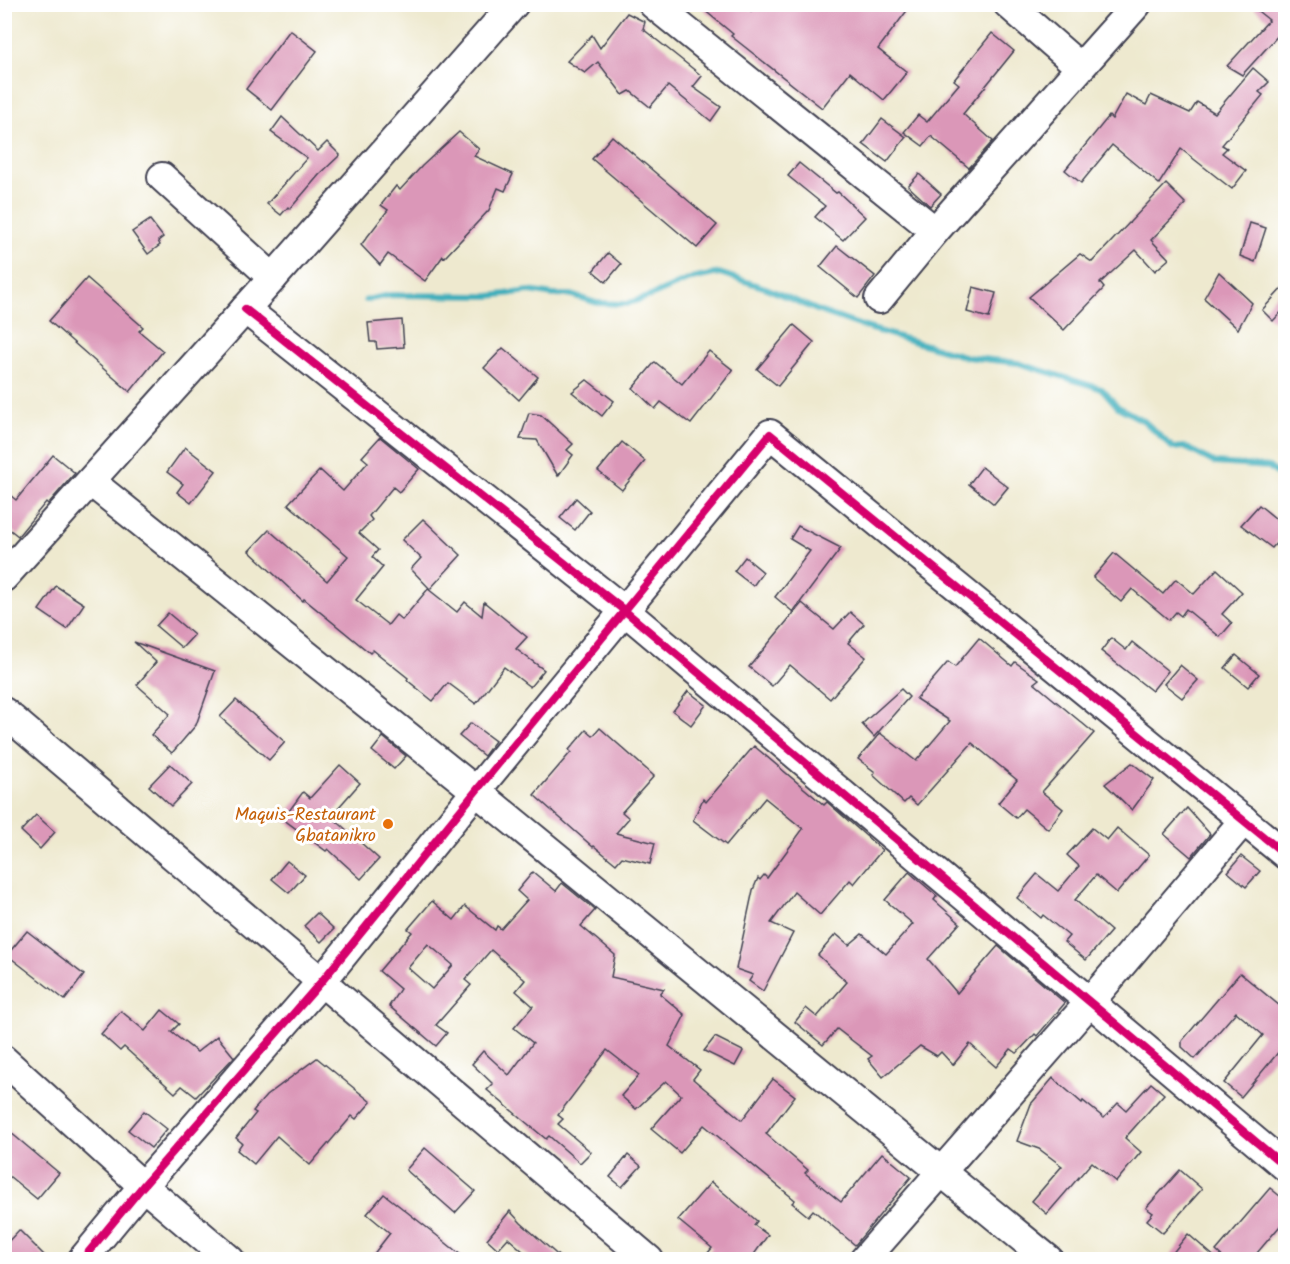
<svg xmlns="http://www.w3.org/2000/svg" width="1290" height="1264" font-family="Kalam,sans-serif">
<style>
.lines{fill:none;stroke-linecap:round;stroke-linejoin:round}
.stream{stroke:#3eaebb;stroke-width:6}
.building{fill:#db97b8;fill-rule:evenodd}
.minor-casing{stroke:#414051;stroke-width:32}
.minor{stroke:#fff;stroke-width:28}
.cycleway-casing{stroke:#fff;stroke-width:11}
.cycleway{stroke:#d6006c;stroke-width:8}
.food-dot{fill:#e8710a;stroke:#fff;stroke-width:2}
.labels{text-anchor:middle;stroke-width:6;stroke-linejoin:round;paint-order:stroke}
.food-label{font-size:18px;fill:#c56008;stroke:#fff;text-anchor:end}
</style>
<rect width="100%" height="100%" fill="#fff"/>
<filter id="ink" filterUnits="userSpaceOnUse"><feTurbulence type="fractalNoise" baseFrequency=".0167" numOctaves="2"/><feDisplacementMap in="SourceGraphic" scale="12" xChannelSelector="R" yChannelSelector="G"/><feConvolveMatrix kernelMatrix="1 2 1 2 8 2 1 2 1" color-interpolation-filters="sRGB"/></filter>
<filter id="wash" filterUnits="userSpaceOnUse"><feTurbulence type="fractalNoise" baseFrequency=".008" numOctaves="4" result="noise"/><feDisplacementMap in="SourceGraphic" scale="24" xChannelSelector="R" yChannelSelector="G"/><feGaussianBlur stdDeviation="1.35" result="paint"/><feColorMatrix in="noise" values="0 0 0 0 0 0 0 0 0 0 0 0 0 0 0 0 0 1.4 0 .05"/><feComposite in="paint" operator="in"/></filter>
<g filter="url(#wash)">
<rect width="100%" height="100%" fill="#eee9cf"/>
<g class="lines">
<polyline class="stream" points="366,300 390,295 489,296 530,291 553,295 571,295 597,303 626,304 653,295 687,280 719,273 766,288 819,311 865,327 967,357 1018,363 1102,389 1118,407 1144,421 1173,448 1185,447 1215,463 1269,467 1286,481"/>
</g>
<g id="blocks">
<g class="building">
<polygon points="697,4 742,4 751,11 756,4 912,4 878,49 907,72 884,100 850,72 822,108 731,36 733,34"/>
<polygon points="1249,4 1286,4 1286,32 1283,30 1242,75 1227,66 1269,20"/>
<polygon points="627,13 645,22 643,29 702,76 693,87 721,107 711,121 668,86 650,107 630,91 623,95 598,62 585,73 567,61 592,35 600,48"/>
<polygon points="290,30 317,51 272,110 246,89"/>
<polygon points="992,33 1014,51 963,114 993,141 969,168 931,136 923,146 904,132 918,115 927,122 959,84 954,80"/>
<polygon points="1253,68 1269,82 1259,92 1263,95 1222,145 1227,148 1222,153 1246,171 1232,189 1181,149 1159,184 1112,145 1081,183 1065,170 1109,116 1112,119 1126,94 1146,105 1151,95 1190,113 1197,102 1215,113"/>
<polygon points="282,117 318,151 327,142 340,155 319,175 290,209 288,207 281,215 267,204 307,158 271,132"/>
<polygon points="882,119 906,137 887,162 863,144"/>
<polygon points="459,132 479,149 474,156 513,174 505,191 498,188 489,210 445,257 443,256 425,281 388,254 380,265 361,245 388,210 381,205 396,186 400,190 422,166"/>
<polygon points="612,136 717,225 697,248 592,159"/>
<polygon points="799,163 836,193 838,192 865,217 843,240 815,217 825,206 788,176"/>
<polygon points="919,174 941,194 930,206 908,186"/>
<polygon points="1166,184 1186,204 1151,240 1169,259 1155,271 1136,250 1100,283 1104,288 1064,330 1029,297 1080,254 1092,262"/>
<polygon points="150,220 163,237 158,241 160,245 148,254 132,232"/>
<polygon points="1250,223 1266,228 1255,262 1240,256"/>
<polygon points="837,246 875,276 858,298 820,267"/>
<polygon points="608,253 621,264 606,282 593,271"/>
<polygon points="1219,272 1252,303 1238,329 1204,298"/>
<polygon points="87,278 143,327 139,331 163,351 130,392 49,321"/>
<polygon points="1286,284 1286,307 1273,321 1262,310"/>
<polygon points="973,287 996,293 989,318 967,312"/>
<polygon points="402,320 404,347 377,349 376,342 370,342 368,323"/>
<polygon points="794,325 814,342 778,386 757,369"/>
<polygon points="503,348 538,377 519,400 484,368"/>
<polygon points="709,351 733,370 691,424 661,402 655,409 633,388 655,362 682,384"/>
<polygon points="587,380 614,401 602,416 572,392"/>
<polygon points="529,413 541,415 573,444 567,450 573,455 558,476 537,440 520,439"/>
<polygon points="380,437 419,469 399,492 393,487 369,516 372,520 359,533 378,550 372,557 383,567 356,600 388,625 396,615 402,620 428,589 457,612 465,602 482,616 484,602 527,637 516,649 544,670 530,687 504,667 476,704 448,683 433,701 407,680 408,678 373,650 370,653 304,599 303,601 249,551 269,530 327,581 348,556 288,504 320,470 343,491 368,462 362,457"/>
<polygon points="622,442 645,461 622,490 598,471"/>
<polygon points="185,447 216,471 191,503 177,492 183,484 167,472"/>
<polygon points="53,455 75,473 48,504 46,502 18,536 4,525 4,490 16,500"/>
<polygon points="982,467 1008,487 994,504 969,484"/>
<polygon points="576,498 590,511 575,530 560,518"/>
<polygon points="1259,505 1286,527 1286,532 1272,548 1241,525"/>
<polygon points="423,519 461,555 430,589 411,569 421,558 402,540"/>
<polygon points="798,526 841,548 793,612 775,597 810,551 790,539"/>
<polygon points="1114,553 1163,594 1176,579 1194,594 1217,569 1242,592 1222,614 1232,623 1220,637 1186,609 1181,616 1176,612 1169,620 1132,589 1121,602 1093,578"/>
<polygon points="745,557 763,572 753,586 734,571"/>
<polygon points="56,586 84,604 67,629 39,610"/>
<polygon points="802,603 834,629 850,612 864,624 848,643 866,657 830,699 790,665 772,686 749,667"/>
<polygon points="168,613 194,635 182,648 156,626"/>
<polygon points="979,638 1012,666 1015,662 1039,679 1034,683 1094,733 1042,792 1063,809 1048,829 1024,809 1016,818 998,803 1017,780 972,743 917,805 909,798 904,803 873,775 875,772 858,759 880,733 916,761 950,721 916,699 948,662 955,667"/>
<polygon points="1111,638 1126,650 1132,642 1168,671 1152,691 1101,651"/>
<polygon points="134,642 215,671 196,725 172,753 151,735 170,714 137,685 156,662"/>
<polygon points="1236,655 1259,674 1248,687 1225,668"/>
<polygon points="1180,665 1198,680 1182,698 1164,684"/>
<polygon points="901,689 909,697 874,737 862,724"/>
<polygon points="688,691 706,705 691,725 673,711"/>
<polygon points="236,700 285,742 269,760 220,717"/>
<polygon points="471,723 495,741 484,756 459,736"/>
<polygon points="600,728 654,776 622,812 629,818 616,833 655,843 650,864 622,857 616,864 594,846 593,847 534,795 571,752 569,750 586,730 593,736"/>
<polygon points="383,737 406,756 394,769 372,751"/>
<polygon points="754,746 824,805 827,802 882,850 854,884 850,880 820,915 794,892 771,923 793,933 763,991 749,981 753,975 736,969 753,890 758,878 760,880 764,875 767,878 803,829 765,798 726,845 693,820 703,799 706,802"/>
<polygon points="1132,763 1154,780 1132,810 1105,784"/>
<polygon points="170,764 192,784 171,806 149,786"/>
<polygon points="340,765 360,783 331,816 379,859 361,879 328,849 326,851 283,819 303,792 310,798"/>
<polygon points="1187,808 1210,834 1191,857 1164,834"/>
<polygon points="36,815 55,832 40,849 21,831"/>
<polygon points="1092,828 1107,840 1117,828 1149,855 1117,893 1096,875 1075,900 1111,931 1086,960 1064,942 1069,936 1043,915 1041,918 1017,898 1037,874 1058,891 1079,866 1067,855"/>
<polygon points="1241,856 1260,871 1246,887 1228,872"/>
<polygon points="287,861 305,875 289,893 272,879"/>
<path d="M 533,872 L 556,891 L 562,883 L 595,910 L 581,926 L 615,955 L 611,977 L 664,989 L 660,994 L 685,1015 L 669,1046 L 700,1070 L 693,1079 L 742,1120 L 773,1079 L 795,1096 L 766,1134 L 808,1170 L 805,1173 L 841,1202 L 882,1153 L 911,1177 L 855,1245 L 813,1210 L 808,1216 L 792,1203 L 795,1200 L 704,1125 L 680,1153 L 651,1129 L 681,1095 L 666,1081 L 636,1109 L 621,1096 L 639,1075 L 607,1050 L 558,1115 L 563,1119 L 558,1124 L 591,1152 L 580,1163 L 549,1136 L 546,1139 L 487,1090 L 493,1084 L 472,1064 L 483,1051 L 509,1075 L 533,1043 L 514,1028 L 533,1006 L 516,991 L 525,980 L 491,950 L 465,980 L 471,985 L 436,1025 L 447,1033 L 436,1046 L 389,1006 L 400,989 L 379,971 L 412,932 L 408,929 L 432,901 L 454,920 L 465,906 L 495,930 L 497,926 L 501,929 L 527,900 L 517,891 ZM 428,944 L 453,965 L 432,989 L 408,968 Z"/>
<polygon points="909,872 937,896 934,900 960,923 928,959 957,993 998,946 1065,1003 1037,1036 1035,1034 1017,1053 1011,1049 996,1067 970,1044 953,1065 941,1052 937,1056 920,1046 883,1077 868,1059 872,1056 837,1029 823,1045 795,1022 806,1008 817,1017 847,982 818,955 836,934 849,945 862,934 886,954 913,924 885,900"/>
<polygon points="317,913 334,929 321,942 304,926"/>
<polygon points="27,931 84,975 65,1000 7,955"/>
<polygon points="1240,973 1286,1011 1286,1043 1241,1097 1224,1083 1263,1035 1236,1012 1195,1059 1182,1047 1182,1041"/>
<polygon points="162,1010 179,1024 171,1032 197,1052 217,1036 234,1057 196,1097 182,1086 175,1093 124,1047 120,1051 101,1034 121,1011 145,1031"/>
<polygon points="715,1037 743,1051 735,1066 704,1051"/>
<polygon points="317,1058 371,1102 356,1119 352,1116 310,1165 277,1136 254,1164 237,1150 242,1143 236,1138 256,1113 253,1111 266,1096"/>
<polygon points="1053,1078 1082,1103 1083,1101 1104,1118 1118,1103 1126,1110 1151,1083 1164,1094 1125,1138 1141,1152 1116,1182 1092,1162 1047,1214 1032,1201 1062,1166 1039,1149 1017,1141 1031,1104"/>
<polygon points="144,1111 167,1129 151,1148 128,1130"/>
<polygon points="4,1127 59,1173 37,1199 4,1172"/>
<polygon points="425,1148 475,1191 455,1213 406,1170"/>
<polygon points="628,1155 641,1166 622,1187 610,1177"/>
<polygon points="1180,1170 1202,1189 1163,1233 1147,1220 1153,1213 1146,1208"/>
<polygon points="711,1182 757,1221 754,1225 768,1235 750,1260 702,1260 712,1248 678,1220"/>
<polygon points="1270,1188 1286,1201 1286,1219 1251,1260 1226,1260 1216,1251"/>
<polygon points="384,1194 430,1230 467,1260 369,1260 390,1233 367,1214"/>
<polygon points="510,1211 521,1223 563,1260 533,1260 508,1238 498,1249 487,1239"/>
<polygon points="19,1230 49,1260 4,1260 4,1246"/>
<polygon points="1188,1234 1218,1260 1167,1260"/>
</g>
</g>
</g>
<g filter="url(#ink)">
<use href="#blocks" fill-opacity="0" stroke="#414051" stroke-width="1.5"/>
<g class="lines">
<defs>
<g id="minor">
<polyline points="653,4 935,231"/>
<polyline points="1008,4 1080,67"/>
<polyline points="162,177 273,278"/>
<polyline points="879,299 935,231 1137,4"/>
<polyline points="245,309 625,611 1286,1167"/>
<polyline points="91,482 476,791 1049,1260"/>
<polyline points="4,577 273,278 514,4"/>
<polyline points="4,712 649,1260"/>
<polyline points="4,1060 143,1186 230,1260"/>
<polyline points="82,1260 143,1186 322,981 476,791 770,434 1286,855"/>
<polyline points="864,1260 1089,1003 1244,820"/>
</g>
</defs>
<use href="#minor" class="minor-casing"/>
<use href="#minor" class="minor"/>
<defs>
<g id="cycleway">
<polyline points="245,309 625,611 1286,1167"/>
<polyline points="82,1260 143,1186 322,981 476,791 770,434 1286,855"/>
</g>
</defs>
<use href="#cycleway" class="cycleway-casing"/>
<use href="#cycleway" class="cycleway"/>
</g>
</g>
<circle class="food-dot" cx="388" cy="824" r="6"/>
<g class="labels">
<g class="food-label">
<text x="376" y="820">Maquis-Restaurant<tspan x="376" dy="21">Gbatanikro</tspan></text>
</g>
</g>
<rect width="1290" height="1264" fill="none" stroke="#fff" stroke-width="24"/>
</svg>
